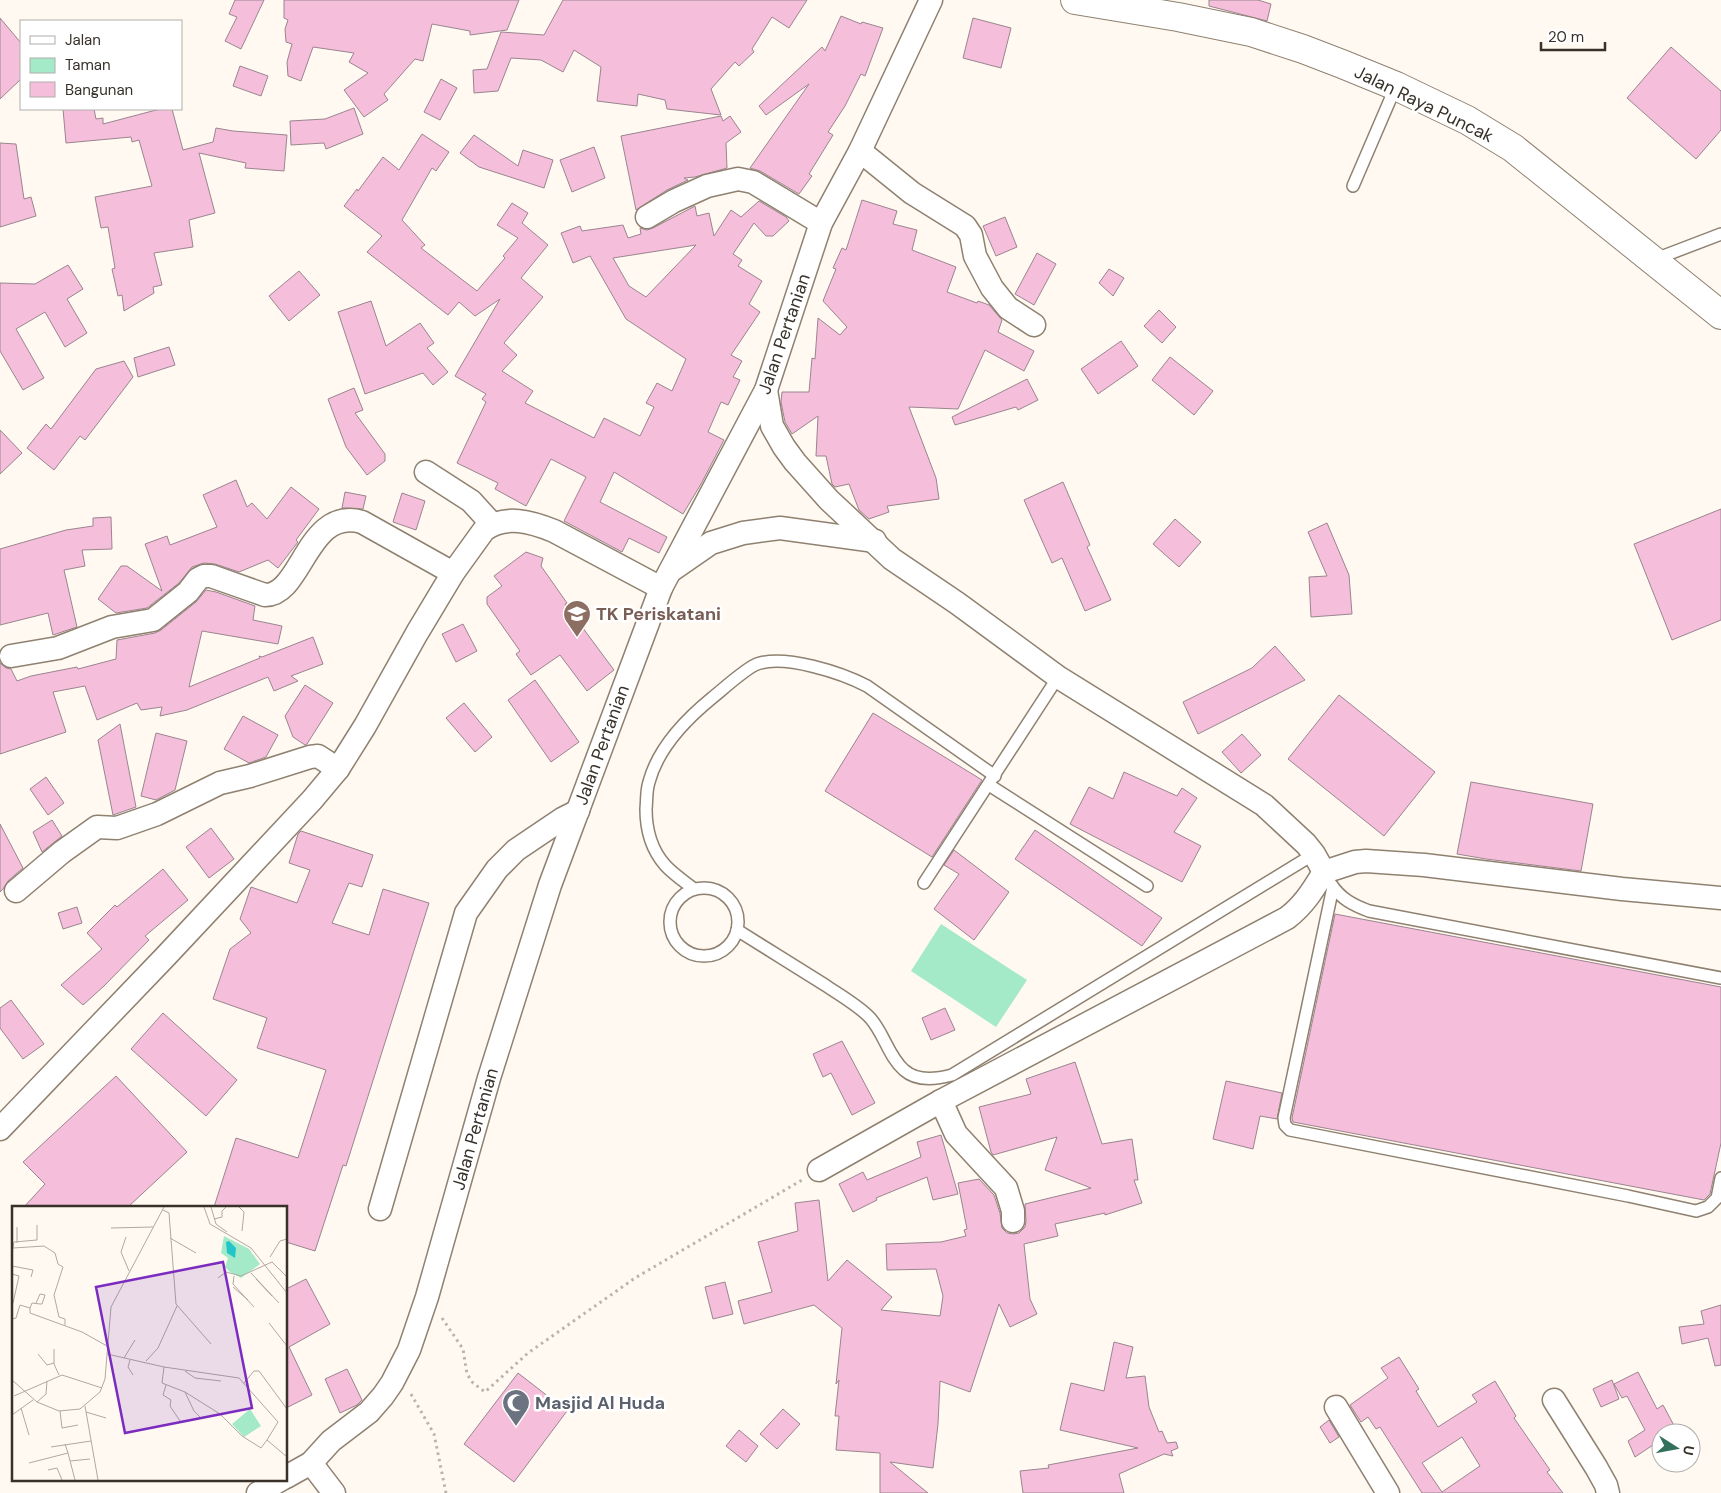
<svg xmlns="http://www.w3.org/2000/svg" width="1721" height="1493" font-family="'DM Sans',sans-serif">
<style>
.green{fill:#a4e9c8}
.building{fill:#f5beda;stroke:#9a858f;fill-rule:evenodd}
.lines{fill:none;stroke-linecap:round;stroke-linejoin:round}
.service-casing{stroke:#8f8170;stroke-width:14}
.minor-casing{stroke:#8f8170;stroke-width:25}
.trunk-casing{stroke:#8f8170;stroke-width:30}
.path{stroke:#bab4ad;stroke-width:3;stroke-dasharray:2.5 4;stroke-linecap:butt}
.service{stroke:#fff;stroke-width:11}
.minor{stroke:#fff;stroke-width:22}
.trunk{stroke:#fff;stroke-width:28}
.labels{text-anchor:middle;stroke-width:5;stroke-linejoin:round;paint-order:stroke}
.street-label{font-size:18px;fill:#37312a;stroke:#fff}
.education-label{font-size:18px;font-weight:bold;fill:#785e54;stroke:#fff;text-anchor:start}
.worship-label{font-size:18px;font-weight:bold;fill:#5b616d;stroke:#fff;text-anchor:start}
.inset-road{fill:none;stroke:#afa9a1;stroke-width:1}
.view{fill:#7b2cbf;fill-opacity:0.15;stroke:#7b2cbf;stroke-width:2.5}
.inset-edge{fill:none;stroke:#37312a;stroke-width:2.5}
</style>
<rect width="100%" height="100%" fill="#fff9f1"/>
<polygon class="green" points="941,924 1027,980 996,1027 911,971"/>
<g class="building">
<polygon points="235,0 264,0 241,49 225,41 237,17 229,14"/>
<polygon points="284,0 519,0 507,30 470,35 470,31 432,24 423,61 415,59 384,94 388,100 364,117 344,90 368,73 349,62 354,53 313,47 301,81 288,76 287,62 292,44 286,42 285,29 288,20 284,18"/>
<polygon points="563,0 807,0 789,28 772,17 752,49 754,52 739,66 735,62 711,89 721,115 667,109 665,100 638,94 637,106 597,101 601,67 574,50 563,72 541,60 511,58 498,91 474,93 473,70 487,69 501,32 544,35"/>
<polygon points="1209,0 1258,0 1271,4 1267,21 1209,6"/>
<polygon points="841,16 861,24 862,22 883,28 865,76 861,74 845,106 828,132 833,135 809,174 812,176 799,194 760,171 750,168 809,84 766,115 759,106 822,47 825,51"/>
<polygon points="0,18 21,43 21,79 0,99"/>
<polygon points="973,18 1011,28 1001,68 963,58"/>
<polygon points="1671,47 1721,91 1721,130 1696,159 1627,98"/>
<polygon points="240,66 268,76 261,96 233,86"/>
<polygon points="441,79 457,88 440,120 424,112"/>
<polygon points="354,108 363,134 326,149 324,143 291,145 290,121 325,119"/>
<polygon points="63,109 94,109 96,119 103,118 103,124 160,109 172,109 183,150 213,142 216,128 233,131 287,135 284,171 245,168 246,163 199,153 215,213 189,220 193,247 154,253 162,285 153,287 154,293 124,311 122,295 118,296 112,269 115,268 108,227 101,228 95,197 152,186 139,140 132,142 131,137 66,143"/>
<polygon points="721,116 723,121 730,116 741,132 726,143 727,168 695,177 684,178 688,180 667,190 636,210 621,136"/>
<path d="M 422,134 L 449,152 L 436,171 L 432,168 L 402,220 L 425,245 L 421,248 L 477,291 L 505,258 L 503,256 L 518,238 L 497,225 L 512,203 L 528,213 L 522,223 L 548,245 L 521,278 L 543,297 L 504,343 L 517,355 L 502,371 L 533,391 L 525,403 L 594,438 L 604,418 L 640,436 L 654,407 L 646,403 L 657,383 L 672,391 L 686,359 L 626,319 L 590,256 L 573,263 L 561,233 L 580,226 L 582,231 L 623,225 L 628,238 L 641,234 L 640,228 L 647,230 L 653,228 L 695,206 L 697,216 L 709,213 L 714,236 L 731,210 L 741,217 L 759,201 L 786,217 L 789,221 L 773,236 L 766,236 L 754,223 L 733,254 L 742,260 L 738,266 L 762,281 L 749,304 L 760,312 L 731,355 L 742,361 L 733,377 L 740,380 L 728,405 L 721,402 L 708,432 L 724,440 L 701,484 L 683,514 L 614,472 L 600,502 L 667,537 L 659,553 L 629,538 L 622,552 L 564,521 L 586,477 L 551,459 L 526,506 L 495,489 L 498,483 L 457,463 L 486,402 L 482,399 L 486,394 L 455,376 L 500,299 L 475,316 L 459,302 L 448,315 L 367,252 L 382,236 L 344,206 L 357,189 L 358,191 L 383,157 L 399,170 ZM 696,245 L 646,297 L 629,286 L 613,258 Z"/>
<polygon points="474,135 518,166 523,150 553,160 544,188 479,167 460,153"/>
<polygon points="0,143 16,144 24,199 31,197 36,216 0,227"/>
<polygon points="594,147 605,178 572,192 560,160"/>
<polygon points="862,200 897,211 893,224 917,230 912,250 956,267 947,292 977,303 978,301 989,305 1002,320 998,332 1034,351 1024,371 985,350 958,409 909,407 936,478 939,499 887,506 889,512 869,519 859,510 849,484 835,487 832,484 826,456 816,456 818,416 792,434 785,422 781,402 782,392 809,392 812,358 815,359 818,318 840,335 847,327 823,301 836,269 833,268 842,248 846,250"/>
<polygon points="1005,217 1017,247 996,256 983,226"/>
<polygon points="1037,253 1056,264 1034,305 1015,294"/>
<polygon points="68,265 83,289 67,299 87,333 65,347 45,312 16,329 44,378 23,390 0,351 0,283 35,284"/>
<polygon points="1109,269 1124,278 1113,296 1099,283"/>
<polygon points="299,271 320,295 289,321 269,296"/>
<polygon points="371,301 386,346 420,323 434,343 427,348 448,372 433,385 423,373 365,394 338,312"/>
<polygon points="1159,310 1176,327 1162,343 1144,326"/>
<polygon points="1121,341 1138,366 1098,394 1081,369"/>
<polygon points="169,347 175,365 138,377 134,358"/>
<polygon points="1170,357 1213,391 1194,415 1152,380"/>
<polygon points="124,361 133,377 85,440 80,436 54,470 27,448 46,424 51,429 96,369"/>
<polygon points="1027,379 1038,400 1018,410 1016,407 955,425 952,417"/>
<polygon points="354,388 363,410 355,413 385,454 385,461 367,475 346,447 328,399"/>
<polygon points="0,430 22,453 0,474"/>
<polygon points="236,480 247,507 252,503 267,519 291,487 319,509 296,540 298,542 278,568 268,560 239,572 215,564 204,563 192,567 179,583 147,608 116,613 98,599 121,566 127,566 162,591 145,544 167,536 170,545 217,527 203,495"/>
<polygon points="1063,482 1090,545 1087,547 1111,600 1085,611 1062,558 1052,563 1024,500"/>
<polygon points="345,492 366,496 363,509 342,508"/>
<polygon points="402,493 425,501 416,530 393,522"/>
<polygon points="1721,509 1721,620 1672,640 1634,544"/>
<polygon points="111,517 112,549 82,550 85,566 64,570 77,627 53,635 48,613 0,625 0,549 66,530 93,526 93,518"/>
<polygon points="1175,519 1201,542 1179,567 1153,544"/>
<polygon points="1327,523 1349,575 1352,614 1311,617 1309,577 1327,576 1308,532"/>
<polygon points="526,552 543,558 541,566 567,603 565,604 614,670 587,691 560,655 531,675 516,654 520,651 487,604 487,597 502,586 494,576"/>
<polygon points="206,590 216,592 255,606 253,620 282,626 278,644 202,631 189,687 260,658 259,656 262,657 313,637 323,664 291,676 298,681 274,691 268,677 187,710 160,716 162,707 141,710 137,703 97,720 85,686 53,692 66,732 0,754 0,663 6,668 11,669 17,681 31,676 77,667 78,669 116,659 117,640 155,633 161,630 196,602"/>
<polygon points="463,624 477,651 456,662 442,634"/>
<polygon points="1275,646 1305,680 1198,734 1183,702 1252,668"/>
<polygon points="535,680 579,742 551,762 508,700"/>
<polygon points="305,685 333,703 307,744 305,745 293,737 285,716"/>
<polygon points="1339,695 1435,772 1384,836 1288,759"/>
<polygon points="464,703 492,737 475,752 446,718"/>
<polygon points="873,713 982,780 932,857 825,791"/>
<polygon points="243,716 278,735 266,757 249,763 224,749"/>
<polygon points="120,724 136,807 113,815 98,740"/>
<polygon points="156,733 187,741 175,790 156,800 141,796"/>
<polygon points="1242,734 1261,755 1241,773 1222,752"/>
<polygon points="1124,772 1177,796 1182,788 1197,798 1174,832 1201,846 1182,882 1070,824 1089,787 1113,799"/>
<polygon points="46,777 64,803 48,815 30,789"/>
<polygon points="1471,782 1593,804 1581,871 1486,859 1457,854"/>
<polygon points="52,820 62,836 42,852 33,832"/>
<polygon points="0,824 23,868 8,881 3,889 0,892"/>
<polygon points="211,828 234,859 209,878 186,847"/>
<polygon points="1035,830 1162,918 1142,946 1015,859"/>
<polygon points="301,831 373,855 362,887 349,883 332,923 369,935 383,889 429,903 346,1166 343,1165 315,1251 286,1242 286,1207 214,1207 236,1138 298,1158 326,1070 257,1048 267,1018 213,999 230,949 251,933 240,919 251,887 297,903 310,870 289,863 298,834"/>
<polygon points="954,850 1009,892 974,940 934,909 959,874 944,865"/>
<polygon points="163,869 188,900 145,936 149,940 104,986 83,1005 61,985 102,949 87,933 115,905 117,907"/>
<polygon points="77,907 82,923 63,929 58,913"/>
<polygon points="1335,914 1721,987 1721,1143 1710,1194 1704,1200 1293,1122 1292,1118"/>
<polygon points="11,1000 44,1044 23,1059 0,1028 0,1008"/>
<polygon points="945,1008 955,1030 931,1040 922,1018"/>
<polygon points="163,1013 237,1080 206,1116 131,1049"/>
<polygon points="842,1041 875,1103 852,1115 831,1073 823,1077 813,1054"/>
<polygon points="1075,1062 1102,1144 1132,1139 1138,1180 1134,1180 1142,1203 1105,1215 1105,1213 1055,1224 1058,1236 1024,1244 1030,1299 1037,1314 1010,1327 999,1304 970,1392 940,1381 938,1424 933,1468 890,1462 928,1493 880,1493 880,1453 836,1450 839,1416 835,1416 839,1380 836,1384 842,1328 814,1305 744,1324 738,1301 772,1292 758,1242 798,1231 795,1203 819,1200 828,1281 847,1260 892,1297 881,1310 940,1316 943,1296 936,1269 887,1270 886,1244 941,1242 966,1236 964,1230 967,1229 958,1183 979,1179 994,1195 1000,1213 1002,1228 1007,1233 1013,1234 1019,1233 1025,1227 1026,1221 1025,1204 1091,1188 1045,1170 1057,1137 993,1155 991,1152 979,1107 1031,1094 1026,1079"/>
<polygon points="116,1076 187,1152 128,1207 24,1207 45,1184 23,1162"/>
<polygon points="1226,1081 1282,1093 1277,1119 1260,1116 1253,1149 1213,1139"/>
<polygon points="941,1135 958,1194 933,1200 927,1177 876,1198 877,1200 853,1212 839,1184 863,1172 867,1180 921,1157 917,1142"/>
<polygon points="306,1279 330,1324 289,1347 312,1395 286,1408 286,1289"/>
<polygon points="725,1282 733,1314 713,1319 705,1287"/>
<polygon points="1721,1305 1721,1365 1715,1366 1708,1338 1682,1344 1679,1327 1704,1324 1701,1311"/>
<polygon points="1114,1342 1133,1347 1126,1378 1145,1376 1149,1407 1159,1432 1162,1431 1167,1443 1176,1442 1178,1448 1171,1451 1173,1456 1164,1454 1119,1474 1124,1493 1023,1493 1020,1471 1049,1468 1048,1465 1138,1448 1060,1430 1071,1383 1104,1391"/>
<path d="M 1399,1357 L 1419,1389 L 1416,1391 L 1438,1427 L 1477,1402 L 1472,1395 L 1495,1381 L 1516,1416 L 1514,1418 L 1550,1470 L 1547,1472 L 1563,1493 L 1422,1493 L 1380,1427 L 1376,1429 L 1368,1417 L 1361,1422 L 1350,1405 L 1388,1378 L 1381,1368 ZM 1462,1437 L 1480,1466 L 1442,1492 L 1422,1463 Z"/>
<polygon points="347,1369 362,1400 357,1405 340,1413 325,1379"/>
<polygon points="1638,1372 1657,1409 1663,1405 1678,1433 1661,1433 1661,1460 1653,1445 1635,1457 1628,1441 1645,1430 1627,1396 1622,1398 1614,1384"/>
<polygon points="518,1373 567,1411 514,1482 464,1444"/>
<polygon points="1612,1380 1619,1399 1601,1407 1593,1389"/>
<polygon points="783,1409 800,1424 777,1449 760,1434"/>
<polygon points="1329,1420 1339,1437 1330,1443 1320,1427"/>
<polygon points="739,1430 758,1446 746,1462 726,1446"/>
</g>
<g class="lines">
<defs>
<g id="service">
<polyline points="1353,186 1396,86"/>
<polyline points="1653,260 1721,234"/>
<polyline points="989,785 1147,886"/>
<polyline points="924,883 1058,677"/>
<path d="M 1331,884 C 1341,899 1353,905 1369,911 L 1721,978"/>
<polyline points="1333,887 1284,1118 1285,1125 1290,1130 1628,1196 1696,1211 1708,1207 1717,1198 1721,1178"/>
<circle cx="704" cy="922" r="34"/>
<path d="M 694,889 C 685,882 673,874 665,865 C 651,849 646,829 646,809 C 647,800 646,791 649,782 C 658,748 685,720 712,698 C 722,690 746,668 757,664 C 785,654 842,673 867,686 L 995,776"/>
<path d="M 737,930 C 766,948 796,967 825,985 C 838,994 861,1007 871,1019 C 884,1034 889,1057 904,1070 C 917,1082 937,1079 952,1075 L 1314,854"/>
</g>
<g id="minor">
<polyline points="860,151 912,193 965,226 971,235 975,256 992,288 1008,308 1034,325"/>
<polyline points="647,217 674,201 707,186 738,179 753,182 821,223"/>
<polyline points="766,390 772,426 784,447 795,462 829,500 892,559 957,603 1058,677 1264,805 1306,844 1314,854 1324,872"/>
<polyline points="426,472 471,501 492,524"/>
<polyline points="672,570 711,543 743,533 780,528 875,541"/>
<path d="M 11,656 L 58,648 L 112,627 L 153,620 L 188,592 L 198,579 L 204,576 L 211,576 L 265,595 C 302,596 307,506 362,522 L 453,573"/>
<polyline points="16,891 62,852 97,827 117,828 157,814 220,783 250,776 310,757 318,756 338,769"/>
<polyline points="941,1101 956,1134 1006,1188 1013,1211 1013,1221"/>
<path d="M 0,1129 L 166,956 L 312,800 L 338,769 L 365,726 L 417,633 L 453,573 L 484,530 C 505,514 532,522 554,531 L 661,588"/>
<path d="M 819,1170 L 941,1101 L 1287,918 C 1304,905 1313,890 1324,872 L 1355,862 L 1366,861 L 1424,865 L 1622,889 L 1721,898"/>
<polyline points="380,1209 466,913 497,869 516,850 562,819 578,811"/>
<polyline points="1554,1400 1596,1467 1606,1485 1608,1493"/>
<polyline points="1336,1407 1388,1493"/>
<polyline points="311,1463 334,1493"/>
<polyline points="286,1477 311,1463 331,1441 369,1412 383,1396 392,1383 409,1350 427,1297 489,1078 550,885 661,588 766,390 821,223 860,151 931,0"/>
<polyline points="258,1493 282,1479"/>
</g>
<polyline id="trunk" points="1075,0 1178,17 1251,32 1303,49 1342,64 1396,86 1467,120 1513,148 1721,315"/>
</defs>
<use href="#service" class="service-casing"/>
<use href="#minor" class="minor-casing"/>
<use href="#trunk" class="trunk-casing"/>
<g class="path">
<polyline points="442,1318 463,1349 467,1374 473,1383 485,1392 528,1353 635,1278 802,1180"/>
<polyline points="411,1394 434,1434 446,1493"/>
</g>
<use href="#service" class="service"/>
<use href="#minor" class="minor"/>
<use href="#trunk" class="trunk"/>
</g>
<defs>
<symbol id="school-pin" viewBox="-11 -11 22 30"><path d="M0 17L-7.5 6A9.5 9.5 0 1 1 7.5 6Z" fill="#8d6e63" stroke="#fff"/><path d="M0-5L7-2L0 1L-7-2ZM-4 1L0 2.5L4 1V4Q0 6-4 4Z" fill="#fff"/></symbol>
<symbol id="mosque-pin" viewBox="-11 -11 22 30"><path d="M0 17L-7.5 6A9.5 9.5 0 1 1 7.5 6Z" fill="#6b7280" stroke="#fff"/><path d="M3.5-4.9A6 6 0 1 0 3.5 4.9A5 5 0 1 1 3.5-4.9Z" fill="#fff"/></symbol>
</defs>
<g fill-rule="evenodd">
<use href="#school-pin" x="561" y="598" width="32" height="43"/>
<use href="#mosque-pin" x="500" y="1387" width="32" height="43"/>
</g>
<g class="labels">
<g class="street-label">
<text transform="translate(1424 104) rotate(26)" y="6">Jalan Raya Puncak</text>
<text transform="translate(784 334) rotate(-71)" y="6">Jalan Pertanian</text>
<text transform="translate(602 745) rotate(-70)" y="6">Jalan Pertanian</text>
<text transform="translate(475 1129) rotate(-74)" y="6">Jalan Pertanian</text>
</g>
<g class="education-label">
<text x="596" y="620">TK Periskatani</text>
</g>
<g class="worship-label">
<text x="535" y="1409">Masjid Al Huda</text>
</g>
</g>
<g transform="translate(12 1206)">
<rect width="275" height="275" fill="#fff9f1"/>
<path d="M 212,30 L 237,43 L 248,58 L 229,72 L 218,66 L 213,61 L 216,52 L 209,47 ZM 238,203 L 249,220 L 232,231 L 220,218 Z" fill="#a4e9c8"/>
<path d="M 217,35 L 224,42 L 223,52 L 215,47 L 214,36 Z" fill="#23c5c9"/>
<path class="inset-road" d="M 192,1 L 198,18 L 239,42 L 275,87M 199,1 L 204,18 L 215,26M 227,1 L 232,6 L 230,25M 151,4 L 157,7 L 164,98 L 199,138M 202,13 L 210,11 L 210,5 L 214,1M 5,21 L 5,37M 99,22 L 141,21M 114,31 L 109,46 L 117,65M 158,32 L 184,47M 1,42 L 32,40 L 43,47 L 46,58 L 51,61 L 42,89 L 47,111 L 53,113 L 53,119M 0,46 L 2,36 L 25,34 L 25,19M 258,51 L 268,35 L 275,33M 0,60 L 21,64 L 19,71M 239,67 L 267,97M 0,68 L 7,70 L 1,97M 222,70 L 221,78 L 242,101M 206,72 L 214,66 L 229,70 L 260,56 L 275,71M 244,73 L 260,90M 221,81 L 236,94M 18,102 L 18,107 L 70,126 L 95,140M 18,102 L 20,97 L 28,98 L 30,98 L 33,89 L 28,88 L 24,97M 0,113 L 4,112 L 8,99 L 18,102M 257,117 L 275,140M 42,143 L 42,158 L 47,169M 26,148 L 35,159 L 42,157M 95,148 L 152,161 L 227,172 L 266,216 L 255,234 L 275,251M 112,152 L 123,134M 118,154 L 116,161 L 121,169M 134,155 L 146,142 L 165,100M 152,161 L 150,177 L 173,186 L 208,208 L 230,230 L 249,242 L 255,234M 173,165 L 183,172 L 209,175M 0,174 L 25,196 L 47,205 L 68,203 L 88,186 L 93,173 L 99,101 L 152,1M 232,177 L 242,165 L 247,165 L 275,203M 154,179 L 151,189 L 159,194 L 158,200 L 168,215M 173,186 L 182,205 L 188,211M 2,190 L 50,169 L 90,182M 25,196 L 34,188 L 35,175M 73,200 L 86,274M 9,202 L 17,229M 48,205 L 50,222 L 66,219M 74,206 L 94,212M 0,209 L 21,194M 39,241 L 79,235M 56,247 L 63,274M 58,255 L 78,253M 17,257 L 56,247 L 53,238M 36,264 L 45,262 L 50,274"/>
<path class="view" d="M 211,56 L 240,202 L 113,227 L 84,81 Z"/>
<rect width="275" height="275" class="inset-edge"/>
</g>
<rect x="20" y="20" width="162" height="90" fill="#ffffff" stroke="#afadaa"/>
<rect x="30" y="36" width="25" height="8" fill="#ffffff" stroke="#afadaa"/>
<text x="65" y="45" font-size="15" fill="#37312a">Jalan</text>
<rect x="30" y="58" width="25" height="15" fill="#a4e9c8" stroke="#afadaa"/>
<text x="65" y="70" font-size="15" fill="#37312a">Taman</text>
<rect x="30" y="82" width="25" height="15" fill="#f5beda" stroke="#afadaa"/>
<text x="65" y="95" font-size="15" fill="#37312a">Bangunan</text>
<g transform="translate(1676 1448) rotate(101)"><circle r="24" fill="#ffffff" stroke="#afadaa"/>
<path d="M0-4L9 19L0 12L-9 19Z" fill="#32705c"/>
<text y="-8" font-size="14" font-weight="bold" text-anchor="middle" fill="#37312a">U</text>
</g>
<path d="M1541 42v8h64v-8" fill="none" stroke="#37312a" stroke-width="2.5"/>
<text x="1548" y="42" font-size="15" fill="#37312a" stroke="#ffffff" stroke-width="4" paint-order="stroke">20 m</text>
</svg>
